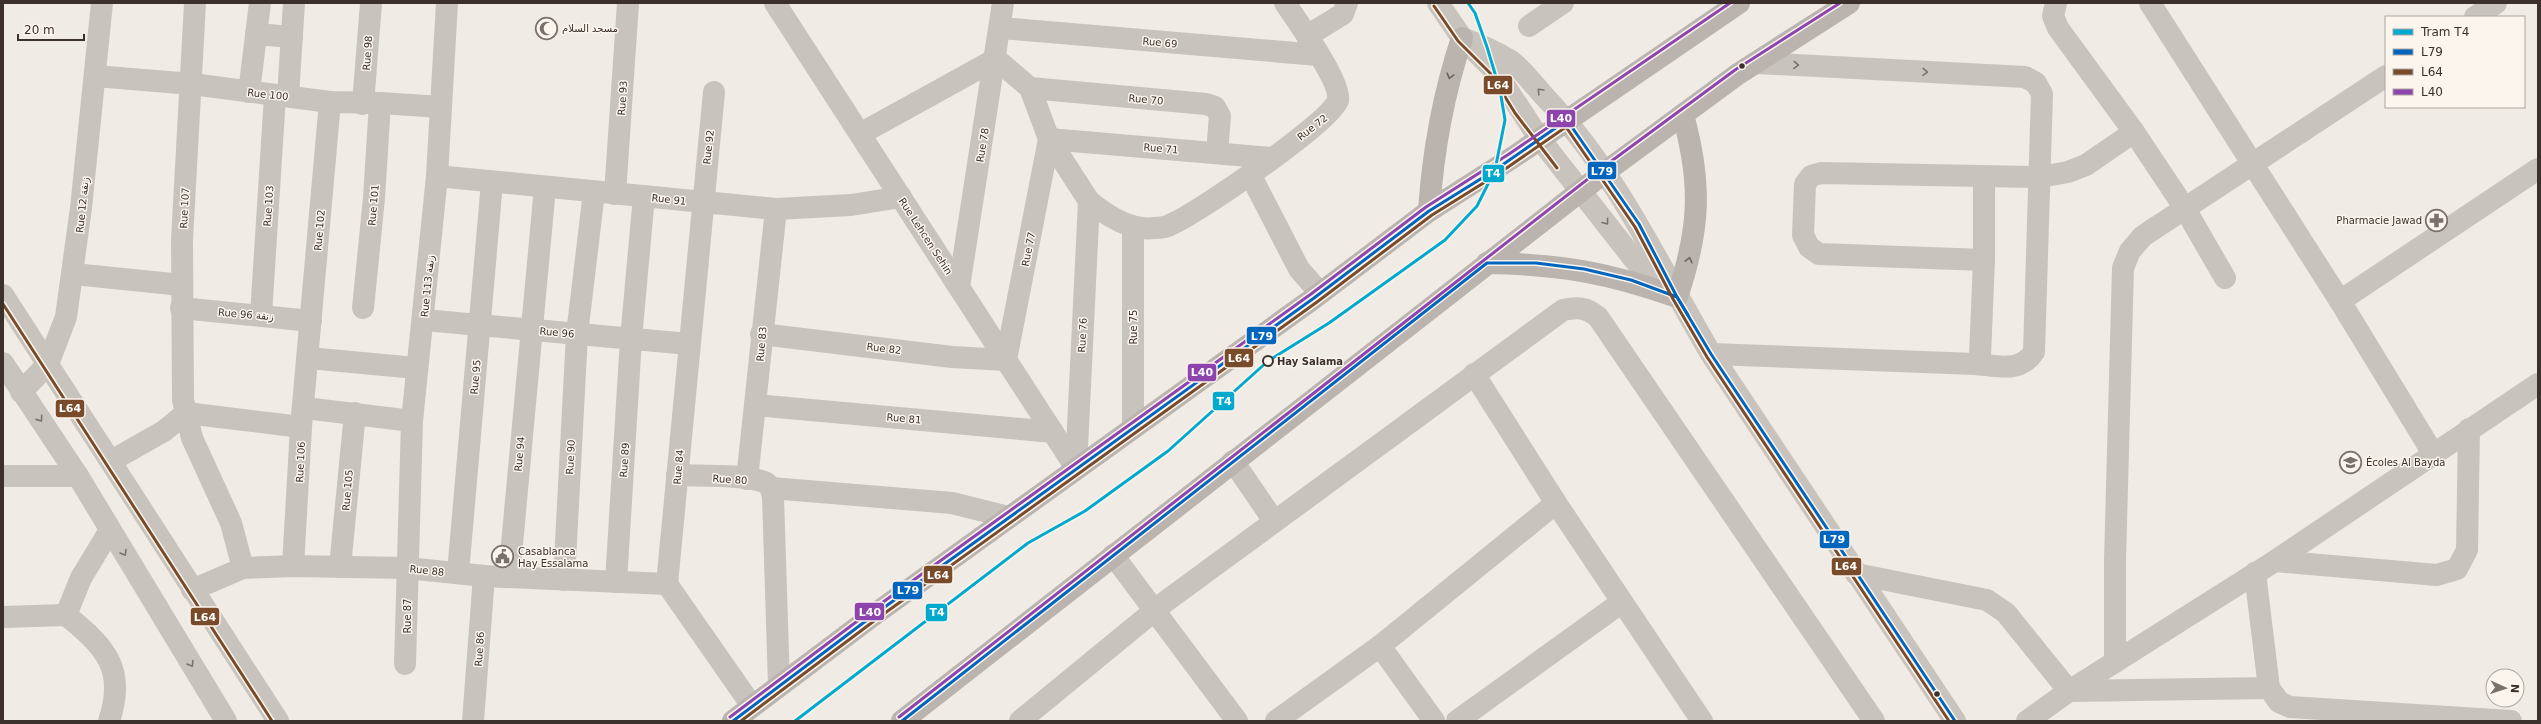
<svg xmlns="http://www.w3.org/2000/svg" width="2541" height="724" font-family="'DejaVu Sans','Noto Sans Arabic',sans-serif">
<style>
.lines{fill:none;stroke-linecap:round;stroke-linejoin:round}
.minor{stroke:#c9c3be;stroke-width:22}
.tertiary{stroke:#c9c3be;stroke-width:22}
.secondary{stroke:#bab3ae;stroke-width:22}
.bus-1-casing{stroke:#fbf5ee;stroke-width:6}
.bus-2-casing{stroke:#fbf5ee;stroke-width:6}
.bus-3-casing{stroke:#fbf5ee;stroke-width:6}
.bus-1{stroke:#0065bd;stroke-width:3}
.bus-2{stroke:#7a4b2a;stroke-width:3}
.bus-3{stroke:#8e44ad;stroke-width:3}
.tram-1-casing{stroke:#fbf5ee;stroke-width:6}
.tram-1{stroke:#00a9ce;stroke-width:3}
.oneway{stroke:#7b726d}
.oneway2{stroke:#6e645f}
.bus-dot{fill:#3b302b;stroke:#fbf5ee;stroke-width:1.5}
.stop-dot{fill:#fbf5ee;stroke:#3b302b;stroke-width:2}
.labels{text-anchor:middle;stroke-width:3;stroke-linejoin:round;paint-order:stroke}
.poi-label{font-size:10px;fill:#3b302b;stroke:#fbf5ee;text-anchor:start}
.street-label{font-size:10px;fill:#3b302b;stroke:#fbf5ee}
.stop-label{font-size:10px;font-weight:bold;fill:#3b302b;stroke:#fbf5ee;text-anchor:start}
.line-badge{stroke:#fbf5ee;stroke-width:1.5}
.badge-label{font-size:11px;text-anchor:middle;font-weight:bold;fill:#fff}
</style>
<rect width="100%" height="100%" fill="#f0ebe5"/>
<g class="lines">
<g class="minor">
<polyline points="195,3 182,240 183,400 192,438 231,523 243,568"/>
<polyline points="775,3 1076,468"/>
<polyline points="2056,3 2053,16 2058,28 2134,132 2184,207 2225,278"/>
<polyline points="2150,3 2340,301 2434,455"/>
<polyline points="2475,17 2496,3"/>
<polyline points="1529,26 1563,3"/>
<polyline points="1001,28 1318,55"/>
<polyline points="256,34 292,37"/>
<polyline points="1307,36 1343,14 1347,3"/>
<path d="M 1757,63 L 2025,77 L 2036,83 L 2042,94 L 2034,352 C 2020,373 1998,366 1975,364"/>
<polyline points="95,76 192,84 330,102 380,103 441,107"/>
<polyline points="1030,88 1206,104 1215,107 1220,116 1217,153"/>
<polyline points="249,92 260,3"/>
<polyline points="714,92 667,584 752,706"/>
<polyline points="288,96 294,3"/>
<polyline points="363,104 371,3"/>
<path d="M 860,134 L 996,59 L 1030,88 L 1049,139 L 1089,201 C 1106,215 1131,231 1154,228 C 1160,228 1167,227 1172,224 C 1196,214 1334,120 1338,100 C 1341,81 1297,21 1285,3"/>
<polyline points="1250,174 1299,269 1320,293"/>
<polyline points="437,176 776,209 851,205 901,197"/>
<polyline points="615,194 628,3"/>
<polyline points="1984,260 1819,254 1809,247 1803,235 1805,184 1811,176 1821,173 2040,177 2068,172 2086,165 2134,132"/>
<polyline points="74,274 182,285"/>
<polyline points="959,287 1003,3"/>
<polyline points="3,295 278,721"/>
<polyline points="2340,301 2538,169"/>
<polyline points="181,308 311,321"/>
<polyline points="363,308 374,198 380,103"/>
<polyline points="261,315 275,96"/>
<polyline points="424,320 689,344"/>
<polyline points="761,334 952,357 1006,360 1049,139 1272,158"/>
<polyline points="1711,354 1975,364 1980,356 1984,260 1984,177"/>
<polyline points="308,358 416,368"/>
<polyline points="3,363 78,476 226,721"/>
<polyline points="1474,374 1556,503 1702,721"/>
<polyline points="21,392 48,364 66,317 81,208 102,3"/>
<polyline points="755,405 1053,432"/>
<polyline points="305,408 412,421"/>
<polyline points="1133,427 1133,227"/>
<polyline points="111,461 164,431 186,413 301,427"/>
<polyline points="1233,461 1274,521"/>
<polyline points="1076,468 1089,201"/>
<path d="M 677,475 C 699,476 746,474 764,482 C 770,484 772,491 773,497 L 779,685"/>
<polyline points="3,476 78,476"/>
<polyline points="747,479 776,209"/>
<polyline points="771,488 952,503 1008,517"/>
<polyline points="1113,555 1237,721"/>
<polyline points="2275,561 2437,575 2457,569 2467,550 2469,429"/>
<polyline points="293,566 301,427 330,102"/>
<polyline points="340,567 355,413"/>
<polyline points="458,573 492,182"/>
<polyline points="2255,573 2269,688 2279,702 2290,707 2511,721"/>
<polyline points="1856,574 1987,600 2006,613 2069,691 2269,688"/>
<polyline points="509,577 545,187"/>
<polyline points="564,580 577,334 594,192"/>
<polyline points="616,582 631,339 644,196"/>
<polyline points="192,590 243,568 293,566 407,568 484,576 667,584"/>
<polyline points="66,615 81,578 110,530"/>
<path d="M 3,617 L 66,615 C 104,646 127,668 109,721"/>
<polyline points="1380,646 1434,721"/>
<polyline points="2115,662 2115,560 2123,268 2130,251 2143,236 2386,76"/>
<polyline points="405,664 412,421 437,176 447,3"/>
<polyline points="473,721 484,576"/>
<path d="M 1020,721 L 1165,602 L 1563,310 C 1578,307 1586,307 1598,317 L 1874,721"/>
<polyline points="1276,721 1380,646 1556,503"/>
<polyline points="1457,721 1622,602"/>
<polyline points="2027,721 2069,691 2275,561 2538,384"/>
</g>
<g class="tertiary">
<polyline points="1438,3 1462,38 1495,71 1539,138 1633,258 1653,280 1672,294"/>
<path d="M 1462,38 C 1479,44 1495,51 1511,61 C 1523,70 1534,85 1544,96 C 1616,171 1659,266 1711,354 L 1955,721"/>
</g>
<g class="secondary">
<path d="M 1429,211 C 1433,151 1443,95 1462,38"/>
<path d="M 1487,263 C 1559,264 1610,273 1677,297 C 1700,229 1702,184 1683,115"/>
<polyline points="733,721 875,614 1314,298 1429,211 1512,158 1739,3"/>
<polyline points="902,721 1605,172 1738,74 1849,3"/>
</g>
<defs>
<g id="bus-1">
<polyline points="733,721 875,614 1314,298 1429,211 1495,170 1567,120 1639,224 1677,297 1711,354 1955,721"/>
<polyline points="902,721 1487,263 1536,263 1584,269 1631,280 1677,297 1688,315"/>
</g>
<g id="bus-2">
<polyline points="1434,6 1458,41 1491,74 1515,113 1557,168"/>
<polyline points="3,304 272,721"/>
<polyline points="741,721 878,618 1317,302 1432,215 1498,174 1566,127 1635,227 1673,299 1707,357 1949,721"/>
</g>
<g id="bus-3">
<polyline points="730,717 872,610 1311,294 1426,207 1509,154 1730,3"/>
<polyline points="899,717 1602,168 1735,70 1840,3"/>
</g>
</defs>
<use href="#bus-1" class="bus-1-casing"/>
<use href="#bus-2" class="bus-2-casing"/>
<use href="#bus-3" class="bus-3-casing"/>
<use href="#bus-1" class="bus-1"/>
<use href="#bus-2" class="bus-2"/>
<use href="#bus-3" class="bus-3"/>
<defs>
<polyline id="tram-1" points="795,721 1028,543 1085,511 1168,451 1268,361 1329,323 1445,240 1477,206 1495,170 1505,120 1500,90 1487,47 1475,13 1468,3"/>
</defs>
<use href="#tram-1" class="tram-1-casing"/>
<use href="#tram-1" class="tram-1"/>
</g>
<defs><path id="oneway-chevron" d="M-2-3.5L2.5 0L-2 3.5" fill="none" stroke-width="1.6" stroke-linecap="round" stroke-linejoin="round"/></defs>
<g class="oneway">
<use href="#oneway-chevron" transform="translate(1796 65) rotate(3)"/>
<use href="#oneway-chevron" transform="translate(1925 72) rotate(3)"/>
<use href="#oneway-chevron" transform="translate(1540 91) rotate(-134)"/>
<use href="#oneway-chevron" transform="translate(1606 222) rotate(53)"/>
<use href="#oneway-chevron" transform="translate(40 419) rotate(55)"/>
<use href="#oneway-chevron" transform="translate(124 553) rotate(59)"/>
<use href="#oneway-chevron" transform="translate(191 664) rotate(59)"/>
</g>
<g class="oneway2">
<use href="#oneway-chevron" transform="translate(1450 76) rotate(105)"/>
<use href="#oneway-chevron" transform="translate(1689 260) rotate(-76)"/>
</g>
<defs>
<symbol id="mosque-ring" viewBox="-11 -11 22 22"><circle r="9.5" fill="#fbf5ee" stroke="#7a716c" stroke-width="1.5"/><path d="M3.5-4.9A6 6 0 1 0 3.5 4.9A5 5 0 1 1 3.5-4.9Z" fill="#7a716c"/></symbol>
<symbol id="pharmacy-ring" viewBox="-11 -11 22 22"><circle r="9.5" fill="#fbf5ee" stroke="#7a716c" stroke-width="1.5"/><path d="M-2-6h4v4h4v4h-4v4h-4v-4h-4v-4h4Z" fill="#7a716c"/></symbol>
<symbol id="school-ring" viewBox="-11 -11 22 22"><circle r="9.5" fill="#fbf5ee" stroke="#7a716c" stroke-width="1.5"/><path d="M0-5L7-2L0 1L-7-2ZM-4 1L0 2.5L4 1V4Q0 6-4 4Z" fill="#7a716c"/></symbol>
<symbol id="civic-ring" viewBox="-11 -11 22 22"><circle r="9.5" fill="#fbf5ee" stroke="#7a716c" stroke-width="1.5"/><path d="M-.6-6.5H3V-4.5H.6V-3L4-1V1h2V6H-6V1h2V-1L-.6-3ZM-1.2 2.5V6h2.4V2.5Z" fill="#7a716c"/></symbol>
</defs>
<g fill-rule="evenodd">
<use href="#mosque-ring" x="534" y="16" width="25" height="25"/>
<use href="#pharmacy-ring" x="2424" y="208" width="25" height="25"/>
<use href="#school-ring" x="2338" y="450" width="25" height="25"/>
<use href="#civic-ring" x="490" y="544" width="25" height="25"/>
</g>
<g class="bus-dot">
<circle cx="1742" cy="66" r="3.5"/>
<circle cx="1937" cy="694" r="3.5"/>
</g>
<circle class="stop-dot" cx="1268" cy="361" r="5"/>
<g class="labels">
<g class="poi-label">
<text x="562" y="32">مسجد السلام</text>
<text x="2422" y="224" text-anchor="end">Pharmacie Jawad</text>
<text x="2366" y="466">Écoles Al Bayda</text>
<text x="518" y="555">Casablanca<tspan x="518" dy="12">Hay Essalama</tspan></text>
</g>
<g class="street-label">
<text transform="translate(1160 42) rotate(5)" y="4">Rue 69</text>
<text transform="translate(367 53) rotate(-86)" y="4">Rue 98</text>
<text transform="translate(268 94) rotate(6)" y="4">Rue 100</text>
<text transform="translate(622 98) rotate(-86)" y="4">Rue 93</text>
<text transform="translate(1146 99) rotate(5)" y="4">Rue 70</text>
<text transform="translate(1312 127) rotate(-38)" y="4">Rue 72</text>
<text transform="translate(982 145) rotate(-81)" y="4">Rue 78</text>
<text transform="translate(708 147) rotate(-84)" y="4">Rue 92</text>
<text transform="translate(1161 148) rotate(5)" y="4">Rue 71</text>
<text transform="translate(669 199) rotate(6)" y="4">Rue 91</text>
<text transform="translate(82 205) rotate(-84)" y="4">Rue 12 زنقة</text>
<text transform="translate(373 205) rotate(-85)" y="4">Rue 101</text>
<text transform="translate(268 206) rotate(-86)" y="4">Rue 103</text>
<text transform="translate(184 208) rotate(-87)" y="4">Rue 107</text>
<text transform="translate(319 230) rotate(-85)" y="4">Rue 102</text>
<text transform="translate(926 236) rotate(57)" y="4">Rue Lehcen Sehin</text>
<text transform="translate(1028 249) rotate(-79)" y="4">Rue 77</text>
<text transform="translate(427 286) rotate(-84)" y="4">Rue 113 زنقة</text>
<text transform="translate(246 314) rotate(5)" y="4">Rue 96 زنقة</text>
<text transform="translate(1133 327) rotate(-90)" y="4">Rue 75</text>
<text transform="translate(557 332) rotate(5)" y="4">Rue 96</text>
<text transform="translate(1082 335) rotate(-87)" y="4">Rue 76</text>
<text transform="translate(761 344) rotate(-85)" y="4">Rue 83</text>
<text transform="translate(884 348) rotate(7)" y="4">Rue 82</text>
<text transform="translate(475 377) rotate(-85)" y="4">Rue 95</text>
<text transform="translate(904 418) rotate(5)" y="4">Rue 81</text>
<text transform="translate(519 454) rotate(-85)" y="4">Rue 94</text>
<text transform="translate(570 457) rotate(-87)" y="4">Rue 90</text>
<text transform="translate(624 460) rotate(-86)" y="4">Rue 89</text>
<text transform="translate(300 462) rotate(-87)" y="4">Rue 106</text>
<text transform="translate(678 467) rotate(-85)" y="4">Rue 84</text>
<text transform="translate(730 479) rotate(4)" y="4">Rue 80</text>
<text transform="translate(347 490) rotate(-85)" y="4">Rue 105</text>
<text transform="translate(427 570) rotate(6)" y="4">Rue 88</text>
<text transform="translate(407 616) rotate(-90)" y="4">Rue 87</text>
<text transform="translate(479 649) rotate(-86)" y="4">Rue 86</text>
</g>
<g class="stop-label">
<text x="1277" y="365">Hay Salama</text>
</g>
</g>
<g class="line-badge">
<rect x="1483" y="75" width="30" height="20" rx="4" fill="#7a4b2a"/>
<rect x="1546" y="109" width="30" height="19" rx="4" fill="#8e44ad"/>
<rect x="1587" y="161" width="30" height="19" rx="4" fill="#0065bd"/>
<rect x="1482" y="164" width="23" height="19" rx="4" fill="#00a9ce"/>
<rect x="1246" y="326" width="31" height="19" rx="4" fill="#0065bd"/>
<rect x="1224" y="348" width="30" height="20" rx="4" fill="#7a4b2a"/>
<rect x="1187" y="363" width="30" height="19" rx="4" fill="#8e44ad"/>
<rect x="1212" y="391" width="23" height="20" rx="4" fill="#00a9ce"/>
<rect x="55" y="399" width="30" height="19" rx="4" fill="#7a4b2a"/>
<rect x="1819" y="530" width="31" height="19" rx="4" fill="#0065bd"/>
<rect x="1831" y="557" width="31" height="19" rx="4" fill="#7a4b2a"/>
<rect x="923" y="565" width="30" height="19" rx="4" fill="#7a4b2a"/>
<rect x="892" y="581" width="31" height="19" rx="4" fill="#0065bd"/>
<rect x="854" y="602" width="31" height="19" rx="4" fill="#8e44ad"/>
<rect x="925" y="603" width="23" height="19" rx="4" fill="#00a9ce"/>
<rect x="190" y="607" width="30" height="19" rx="4" fill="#7a4b2a"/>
</g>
<g class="badge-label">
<text x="1498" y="89">L64</text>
<text x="1561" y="122">L40</text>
<text x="1602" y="175">L79</text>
<text x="1493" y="177">T4</text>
<text x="1262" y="340">L79</text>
<text x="1239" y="362">L64</text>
<text x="1202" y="376">L40</text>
<text x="1224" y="405">T4</text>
<text x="70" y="412">L64</text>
<text x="1834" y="543">L79</text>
<text x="1846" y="570">L64</text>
<text x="938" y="579">L64</text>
<text x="908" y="594">L79</text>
<text x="870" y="616">L40</text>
<text x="937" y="616">T4</text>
<text x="205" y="621">L64</text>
</g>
<rect width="2541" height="724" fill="none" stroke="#3b302b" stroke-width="8"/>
<rect x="2385" y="16" width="140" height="92" fill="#fbf5ee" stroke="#aea6a0"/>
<rect x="2393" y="29" width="20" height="6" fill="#00a9ce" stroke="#aea6a0"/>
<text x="2421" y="36" font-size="12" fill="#3b302b">Tram T4</text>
<rect x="2393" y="49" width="20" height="6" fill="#0065bd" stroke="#aea6a0"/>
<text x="2421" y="56" font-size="12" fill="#3b302b">L79</text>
<rect x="2393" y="69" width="20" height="6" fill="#7a4b2a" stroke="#aea6a0"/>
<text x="2421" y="76" font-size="12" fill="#3b302b">L64</text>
<rect x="2393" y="89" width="20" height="6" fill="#8e44ad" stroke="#aea6a0"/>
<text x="2421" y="96" font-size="12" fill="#3b302b">L40</text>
<g transform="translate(2505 688) rotate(93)"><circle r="19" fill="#fbf5ee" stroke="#aea6a0"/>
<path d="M0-3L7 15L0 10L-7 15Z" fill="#7a716c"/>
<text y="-6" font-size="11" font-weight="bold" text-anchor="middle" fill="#3b302b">N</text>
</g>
<path d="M18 34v6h66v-6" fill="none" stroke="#3b302b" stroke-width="2"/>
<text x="24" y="34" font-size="12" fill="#3b302b" stroke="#fbf5ee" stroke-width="3" paint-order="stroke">20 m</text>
</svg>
